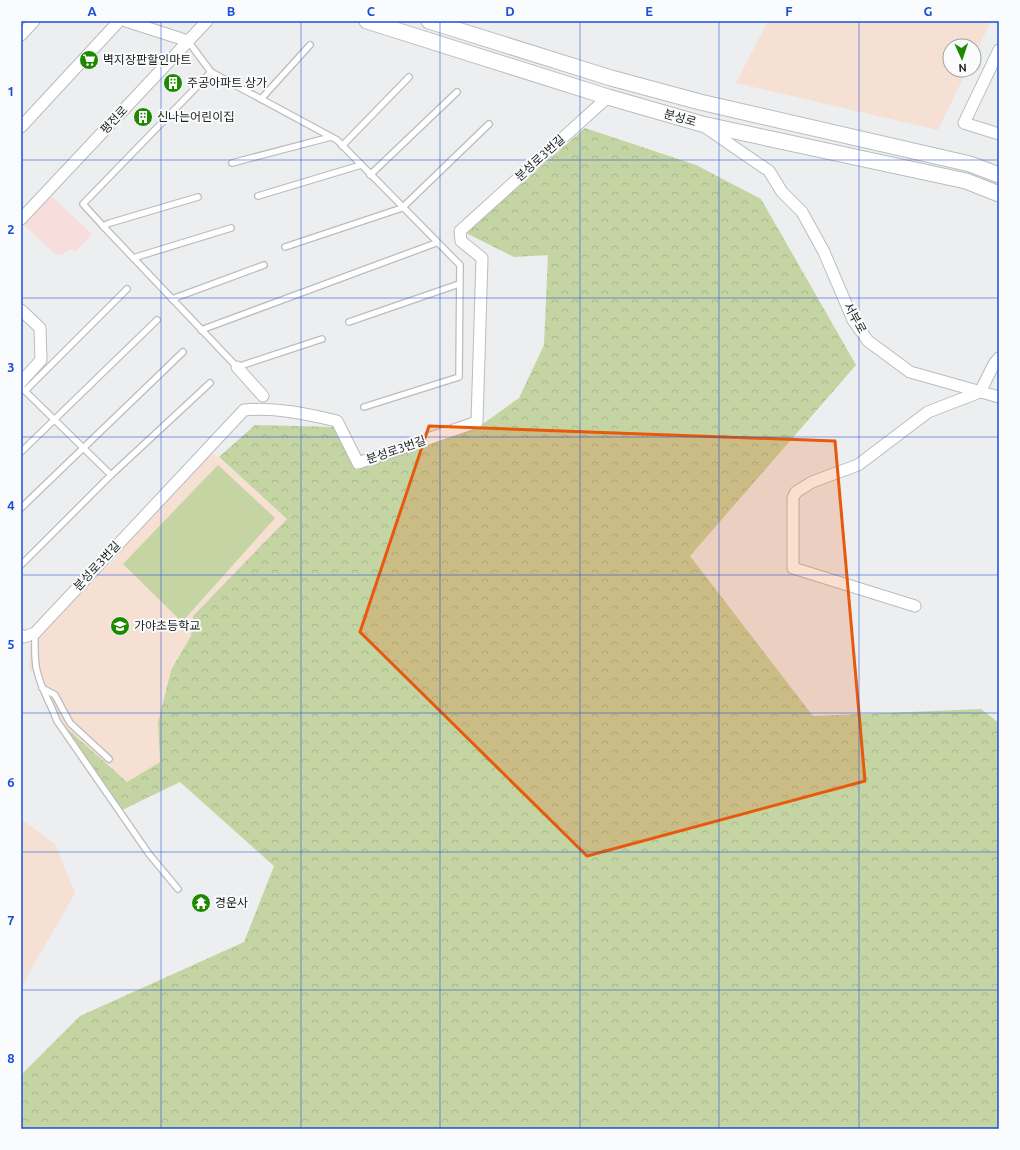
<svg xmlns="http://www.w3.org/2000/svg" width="1020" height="1150" font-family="Ubuntu,'Noto Sans KR',sans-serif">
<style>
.commercial{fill:#f8dddd}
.education{fill:#f6dfd3}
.forest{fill:url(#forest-crowns)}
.pitch{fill:#c4d5a3}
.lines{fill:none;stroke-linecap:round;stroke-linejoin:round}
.lane-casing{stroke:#bbbcbd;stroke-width:8}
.street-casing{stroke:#bbbcbd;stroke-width:13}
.secondary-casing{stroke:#bbbcbd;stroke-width:17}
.lane{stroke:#fff;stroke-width:5.5}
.street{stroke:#fff;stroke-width:11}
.secondary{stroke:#fff;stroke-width:15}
.marked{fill:#e8590c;fill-opacity:0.2;stroke:#e8590c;stroke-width:3;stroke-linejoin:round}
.grid{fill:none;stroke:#1d4ed8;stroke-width:1;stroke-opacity:0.55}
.labels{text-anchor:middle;stroke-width:4;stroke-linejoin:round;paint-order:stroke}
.poi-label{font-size:12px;fill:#212121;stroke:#fafbfc;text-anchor:start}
.street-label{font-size:12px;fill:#212121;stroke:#fafbfc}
.neatline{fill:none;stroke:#1d4ed8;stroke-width:1.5}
.grid-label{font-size:13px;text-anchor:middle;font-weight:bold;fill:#1d4ed8}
</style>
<defs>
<pattern id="forest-crowns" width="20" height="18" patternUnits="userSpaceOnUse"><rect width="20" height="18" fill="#c4d5a3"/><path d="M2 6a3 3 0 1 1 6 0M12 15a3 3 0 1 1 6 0" fill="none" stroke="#a8b78c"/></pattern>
</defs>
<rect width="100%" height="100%" fill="#edeeef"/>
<polygon class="commercial" points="51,196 92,234 76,251 71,249 61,255 56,255 24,225"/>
<g class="education">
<polygon points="768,21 991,21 974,56 974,46 950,46 950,70 967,70 938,130 736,83"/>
<polygon points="213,453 288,519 193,616 191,636 171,670 158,723 160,762 127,782 63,725 43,679 29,669 30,645 118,556 132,534"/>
<polygon points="21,819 55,844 75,893 21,987"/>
</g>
<polygon class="forest" points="585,128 696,165 761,199 856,365 690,556 813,716 981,709 999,723 999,1129 21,1129 21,1075 80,1016 244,942 274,866 180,782 122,810 63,725 127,782 160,762 158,723 171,670 191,636 193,616 287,519 219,457 255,425 335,427 356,470 484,423 519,398 544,345 548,255 514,257 466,233"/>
<polygon class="pitch" points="218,465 275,518 182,622 123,564"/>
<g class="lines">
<defs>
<g id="lane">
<polyline points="188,41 211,72 83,204 103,226 110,223 198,197"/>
<polyline points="211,72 337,140 460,265 459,377 364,407"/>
<polyline points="261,99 310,45"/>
<polyline points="342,146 409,77"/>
<polyline points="232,163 331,137"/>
<polyline points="370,175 457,92"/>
<polyline points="258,196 361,165"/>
<polyline points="103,226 237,367 322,339"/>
<polyline points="285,247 402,208 489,124"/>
<polyline points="133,258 231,228"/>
<polyline points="172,299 264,265"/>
<polyline points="349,322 459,284"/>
<polyline points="201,330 436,243"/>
<polyline points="23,389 111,475"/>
<polyline points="25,391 127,289"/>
<polyline points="21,452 157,320"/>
<polyline points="21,508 183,352"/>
<polyline points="21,565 111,475 210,383"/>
<path d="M 35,633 C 35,645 34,660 37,671 C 41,689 51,704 57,721 L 149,854 L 178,889"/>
<polyline points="42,688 55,695 70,723 109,759"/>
</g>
<g id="street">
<polyline points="126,21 188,41"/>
<polyline points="21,35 34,21"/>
<polyline points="999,50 964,123 999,134"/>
<polyline points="21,127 119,21"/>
<polyline points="705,127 769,171 782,192 802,212 824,252 853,320 868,341 910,372 999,397"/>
<polyline points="21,219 207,21"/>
<polyline points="21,310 40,328 41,360 21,382"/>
<polyline points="237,367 263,396"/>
<polyline points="915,606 793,568 793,498 796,492 812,482 858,465 928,412 980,392 994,364 999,358"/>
<path d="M 21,635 L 24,637 L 35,633 L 244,410 C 276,407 307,414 337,421 L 358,463 L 477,422 L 482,258 L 461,241 L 460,231 L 608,97"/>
</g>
<g id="secondary">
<polyline points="367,21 608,97 702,124 966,181 999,194"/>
<polyline points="429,21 611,78 700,102 970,164 999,175"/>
</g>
</defs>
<use href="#lane" class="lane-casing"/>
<use href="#street" class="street-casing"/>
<use href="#secondary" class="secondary-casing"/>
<use href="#lane" class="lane"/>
<use href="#street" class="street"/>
<use href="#secondary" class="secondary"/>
</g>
<path class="marked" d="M 429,426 L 835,441 L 865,781 L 587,856 L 360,632 Z"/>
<path class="grid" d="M 161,21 L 161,1129M 301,21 L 301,1129M 440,21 L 440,1129M 580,21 L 580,1129M 719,21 L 719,1129M 859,21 L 859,1129M 21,160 L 999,160M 21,298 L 999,298M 21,437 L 999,437M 21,575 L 999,575M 21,713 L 999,713M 21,852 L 999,852M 21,990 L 999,990"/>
<defs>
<symbol id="supermarket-disc" viewBox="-11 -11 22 22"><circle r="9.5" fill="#1e8800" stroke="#fafbfc"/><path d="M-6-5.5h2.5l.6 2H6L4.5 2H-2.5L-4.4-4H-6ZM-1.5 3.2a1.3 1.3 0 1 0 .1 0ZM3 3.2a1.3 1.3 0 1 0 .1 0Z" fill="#fff"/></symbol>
<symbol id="building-disc" viewBox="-11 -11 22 22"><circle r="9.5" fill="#1e8800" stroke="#fafbfc"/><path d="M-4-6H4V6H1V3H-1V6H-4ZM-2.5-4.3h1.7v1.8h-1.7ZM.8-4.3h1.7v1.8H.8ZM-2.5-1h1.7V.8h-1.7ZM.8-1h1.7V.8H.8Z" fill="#fff"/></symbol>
<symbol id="school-disc" viewBox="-11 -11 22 22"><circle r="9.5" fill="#1e8800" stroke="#fafbfc"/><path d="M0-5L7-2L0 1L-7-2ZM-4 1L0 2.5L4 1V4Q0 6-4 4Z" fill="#fff"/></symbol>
<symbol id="temple-disc" viewBox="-11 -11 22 22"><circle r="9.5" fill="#1e8800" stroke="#fafbfc"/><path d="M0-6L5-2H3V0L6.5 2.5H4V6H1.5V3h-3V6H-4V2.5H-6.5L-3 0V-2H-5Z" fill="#fff"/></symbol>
</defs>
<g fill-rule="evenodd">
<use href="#supermarket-disc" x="78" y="49" width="22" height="22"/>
<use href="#building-disc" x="162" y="72" width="22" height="22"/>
<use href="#building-disc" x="132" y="106" width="22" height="22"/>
<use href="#school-disc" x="109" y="615" width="22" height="22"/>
<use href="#temple-disc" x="190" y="892" width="22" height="22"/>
</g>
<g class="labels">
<g class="poi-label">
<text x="103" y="64">벽지장판할인마트</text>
<text x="187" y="87">주공아파트 상가</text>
<text x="157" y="121">신나는어린이집</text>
<text x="134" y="630">가야초등학교</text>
<text x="215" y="907">경운사</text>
</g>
<g class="street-label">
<text transform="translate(680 118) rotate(16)" y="4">분성로</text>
<text transform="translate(114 120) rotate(-47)" y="4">평전로</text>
<text transform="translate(540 158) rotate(-42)" y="4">분성로3번길</text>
<text transform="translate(855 318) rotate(61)" y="4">서부로</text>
<text transform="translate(396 450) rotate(-19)" y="4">분성로3번길</text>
<text transform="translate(97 566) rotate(-47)" y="4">분성로3번길</text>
</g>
</g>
<rect width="1020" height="1150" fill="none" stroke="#fafbfc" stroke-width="44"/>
<g transform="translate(962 58) rotate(177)"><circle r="19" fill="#fafbfc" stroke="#a3a4a4"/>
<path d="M0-3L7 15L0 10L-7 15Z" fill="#1e8800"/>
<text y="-6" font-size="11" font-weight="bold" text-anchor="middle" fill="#212121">N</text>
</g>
<rect x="22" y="22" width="976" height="1106" class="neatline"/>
<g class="grid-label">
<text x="92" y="16">A</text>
<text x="231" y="16">B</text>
<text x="371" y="16">C</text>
<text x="510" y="16">D</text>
<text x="649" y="16">E</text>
<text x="789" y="16">F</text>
<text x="928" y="16">G</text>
<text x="11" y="96">1</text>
<text x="11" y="234">2</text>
<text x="11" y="372">3</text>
<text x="11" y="510">4</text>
<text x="11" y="649">5</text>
<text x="11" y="787">6</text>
<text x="11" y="925">7</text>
<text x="11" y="1063">8</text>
</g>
</svg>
